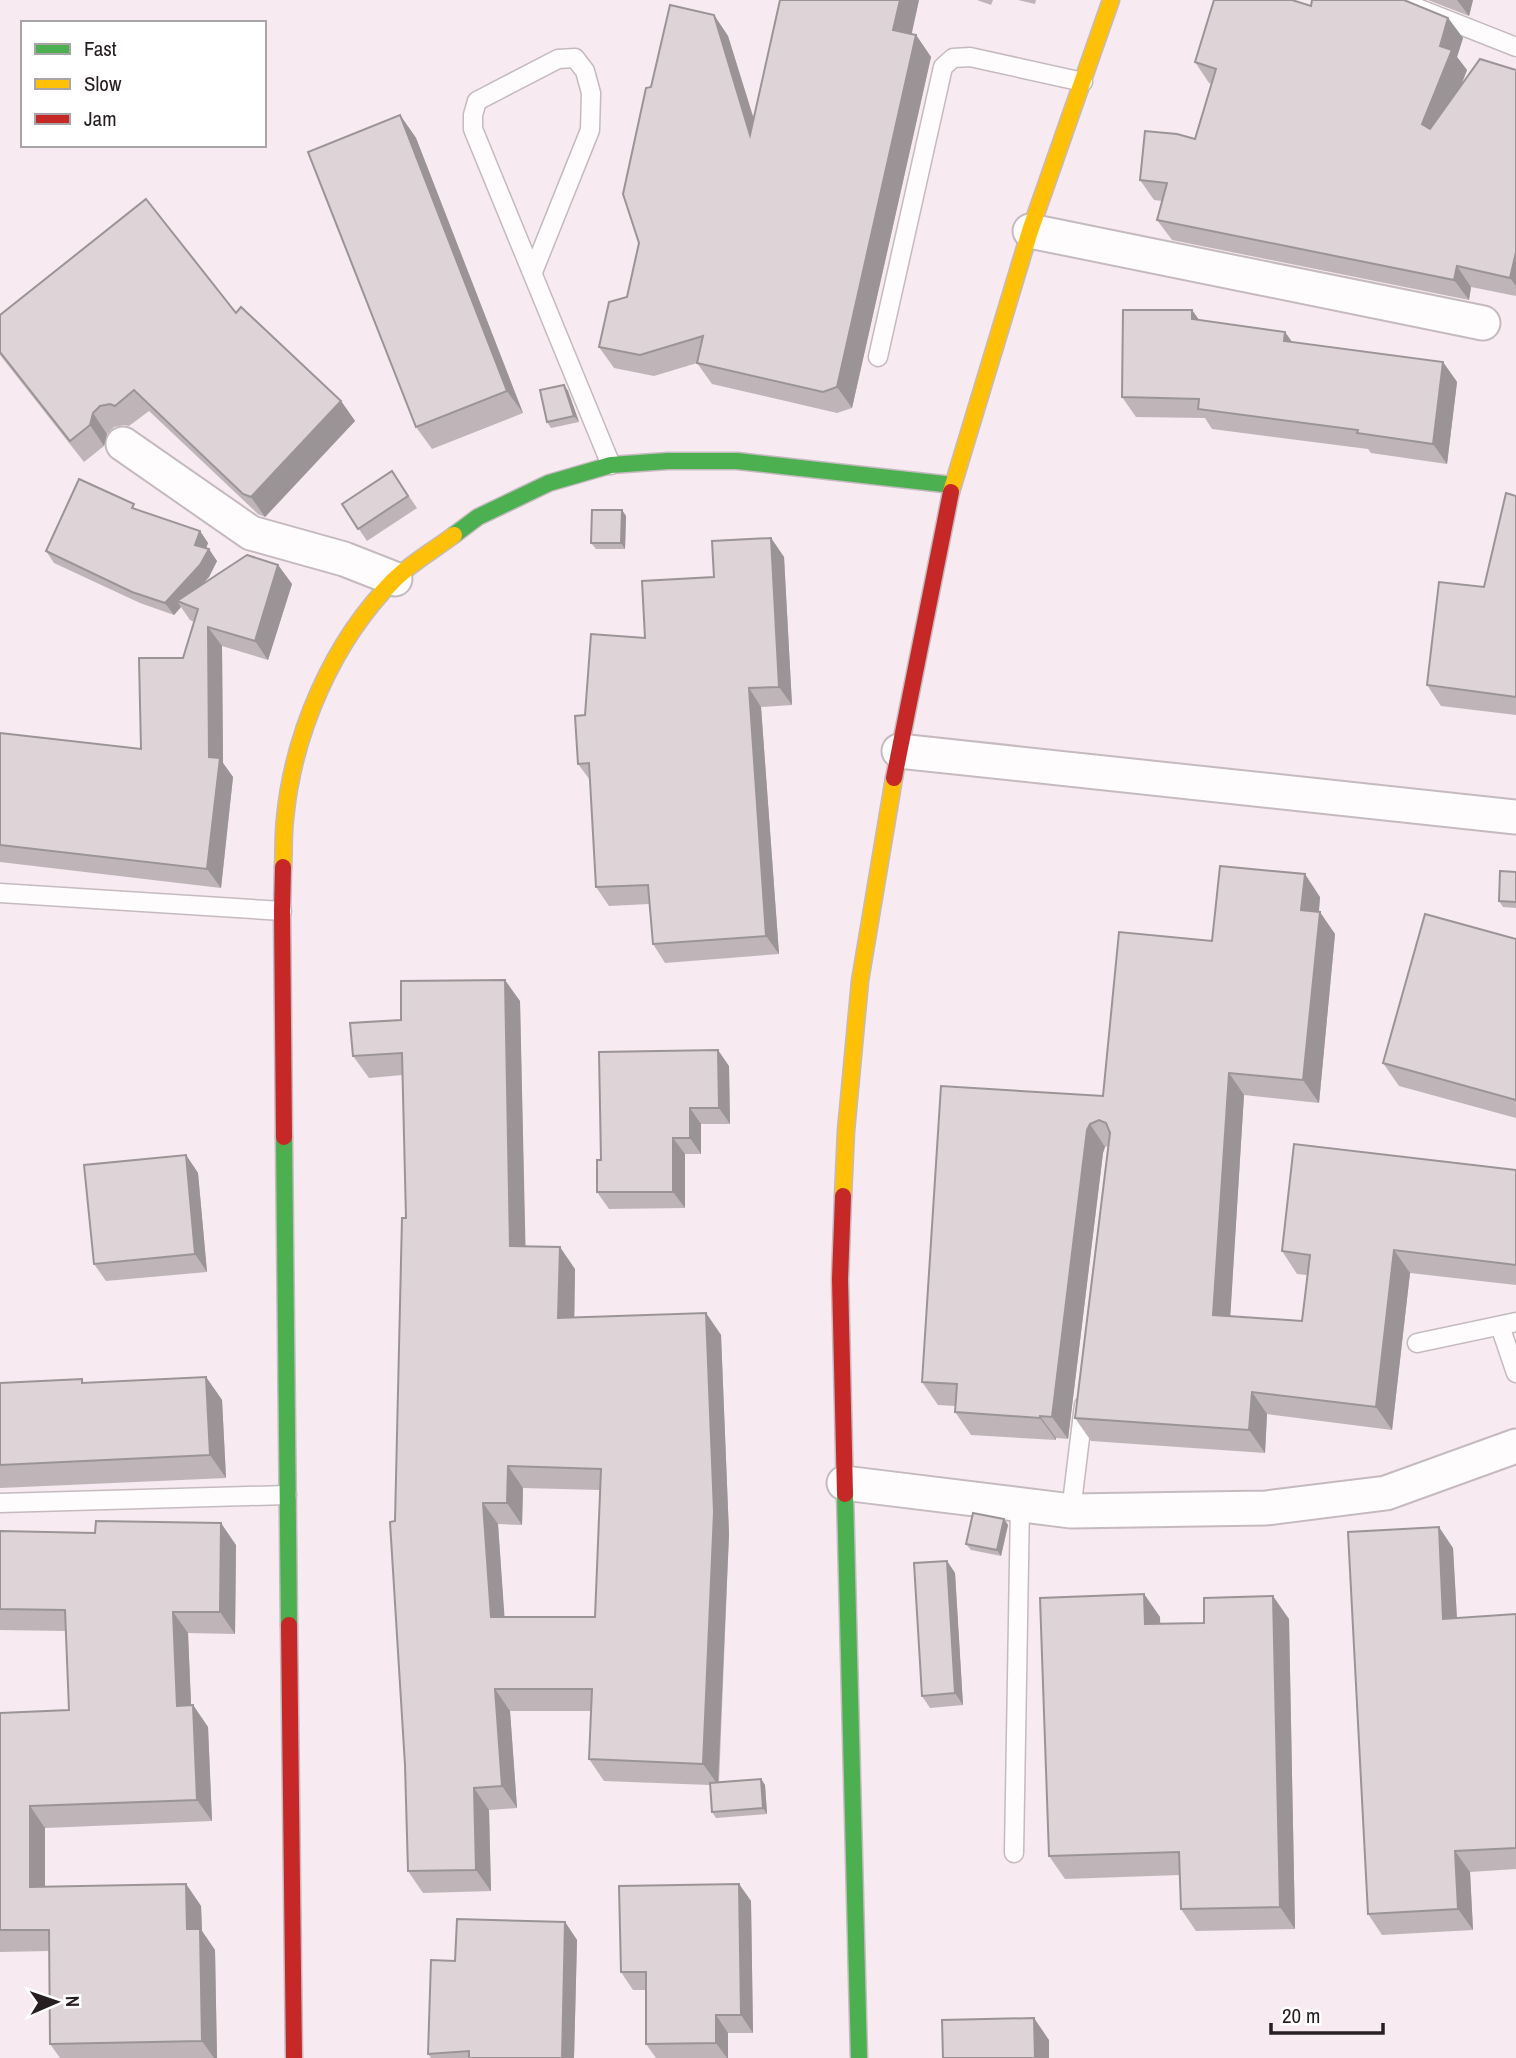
<svg xmlns="http://www.w3.org/2000/svg" width="1516" height="2058" font-family="'Archivo Narrow',sans-serif">
<style>
.lines{fill:none;stroke-linecap:round;stroke-linejoin:round}
.lane-casing{stroke:#c5babf;stroke-width:21}
.street-casing{stroke:#c5babf;stroke-width:37}
.fast-casing{stroke:#c5babf;stroke-width:19}
.slow-casing{stroke:#c5babf;stroke-width:19}
.jam-casing{stroke:#c5babf;stroke-width:19}
.lane{stroke:#fefcfd;stroke-width:18}
.street{stroke:#fefcfd;stroke-width:33}
.fast{stroke:#4caf50;stroke-width:16}
.slow{stroke:#ffc107;stroke-width:16}
.jam{stroke:#c62828;stroke-width:16}
.wall{fill:#bfb5b8;fill-rule:evenodd}
.shaded-wall{fill:#9b9496}
.building{fill:#ded3d6;stroke:#9b9496;stroke-width:2;fill-rule:evenodd}
</style>
<rect width="100%" height="100%" fill="#f7eaf0"/>
<g class="lines">
<defs>
<g id="lane">
<polyline points="1397,0 1516,47"/>
<polyline points="533,272 590,130 591,93 585,71 575,58 558,59 477,101 473,115 473,129 611,465"/>
<polyline points="878,357 943,67 953,58 970,57 1083,82"/>
<polyline points="0,893 282,911"/>
<polyline points="1500,1326 1516,1373"/>
<polyline points="1417,1343 1516,1322"/>
<polyline points="0,1503 287,1495"/>
<polyline points="1071,1511 1084,1405"/>
<polyline points="1014,1853 1020,1504"/>
</g>
<g id="street">
<polyline points="1030,231 1483,323"/>
<polyline points="123,444 251,533 344,559 395,579"/>
<polyline points="899,751 1516,817"/>
<polyline points="844,1483 1071,1511 1266,1508 1386,1493 1516,1446"/>
</g>
<g id="fast">
<polyline points="454,535 478,517 549,483 611,465 668,461 737,461 953,485"/>
<polyline points="284,1137 289,1625"/>
<polyline points="845,1494 859,2058"/>
</g>
<g id="slow">
<polyline points="951,492 1030,231 1111,0"/>
<path d="M 283,867 C 284,851 283,835 285,819 C 293,733 333,641 394,580 C 411,563 434,550 454,535"/>
<polyline points="843,1196 846,1131 860,981 894,778"/>
</g>
<g id="jam">
<polyline points="894,778 951,492"/>
<polyline points="283,867 282,911 284,1137"/>
<polyline points="843,1196 840,1279 845,1494"/>
<polyline points="289,1625 294,2058"/>
</g>
</defs>
<use href="#lane" class="lane-casing"/>
<use href="#street" class="street-casing"/>
<use href="#fast" class="fast-casing"/>
<use href="#slow" class="slow-casing"/>
<use href="#jam" class="jam-casing"/>
<use href="#lane" class="lane"/>
<use href="#street" class="street"/>
<use href="#fast" class="fast"/>
<use href="#slow" class="slow"/>
<use href="#jam" class="jam"/>
</g>
<g class="wall">
<polygon points="919,0 911,34 916,35 931,57 852,408 837,413 712,384 697,363 654,376 614,368 599,347 627,297 639,243 651,87 714,15 728,36 754,119"/>
<polygon points="977,0 993,0 991,5"/>
<polygon points="1018,0 1036,0 1035,4"/>
<polygon points="1428,0 1473,0 1469,16"/>
<polygon points="1311,6 1448,18 1463,38 1457,57 1467,70 1461,86 1516,70 1516,296 1471,287 1469,300 1172,240 1157,220 1162,201 1154,200 1140,180 1195,139 1212,84 1209,83 1195,62"/>
<polygon points="400,115 416,138 523,413 432,449 416,427"/>
<polygon points="1192,310 1199,320 1285,332 1292,342 1443,362 1457,382 1447,464 1371,453 1368,449 1212,429 1205,418 1136,417 1122,397"/>
<polygon points="236,313 341,401 355,421 265,517 258,514 149,411 129,426 124,425 114,427 107,434 104,446 84,462 0,355 0,315"/>
<polygon points="564,385 568,391 579,422 551,428 547,422"/>
<polygon points="392,471 417,508 367,541 342,504"/>
<polygon points="1516,496 1516,715 1441,706 1427,685 1484,587"/>
<polygon points="138,510 200,531 208,543 206,548 217,561 209,577 201,585 278,565 292,584 268,660 222,646 223,763 233,777 221,888 0,862 0,733 141,749 183,658 194,622 190,620 181,607 174,615 140,603 54,563 46,551"/>
<polygon points="622,510 626,516 625,549 596,549 591,543"/>
<polygon points="771,538 784,557 792,705 761,707 779,954 665,963 653,944 649,904 609,906 596,887 590,780 578,764 585,715 714,577"/>
<polygon points="1516,872 1516,908 1503,907 1499,901"/>
<polygon points="1320,897 1319,912 1335,934 1319,1103 1244,1095 1230,1316 1302,1321 1307,1275 1297,1274 1282,1251 1516,1170 1516,1285 1410,1273 1392,1430 1267,1414 1265,1453 1091,1441 1075,1418 1108,1146 1105,1147 1103,1153 1068,1439 1056,1438 1056,1440 971,1435 955,1412 956,1406 938,1405 922,1382 1103,1096 1212,941"/>
<polygon points="1516,939 1516,1118 1399,1086 1383,1063"/>
<path d="M 520,1001 L 525,1246 L 575,1269 L 574,1318 L 706,1313 L 721,1335 L 729,1534 L 719,1783 L 761,1779 L 765,1785 L 767,1814 L 716,1818 L 712,1812 L 710,1785 L 604,1781 L 589,1759 L 591,1711 L 510,1711 L 517,1808 L 489,1810 L 491,1891 L 423,1893 L 408,1871 L 405,1765 L 395,1521 L 406,1218 L 403,1075 L 369,1078 L 353,1056 L 401,1020 ZM 523,1488 L 600,1490 L 595,1617 L 504,1617 L 498,1524 L 522,1525 Z"/>
<polygon points="729,1066 730,1124 701,1124 701,1154 685,1154 685,1208 609,1209 597,1192 601,1160"/>
<polygon points="186,1155 198,1173 207,1272 106,1281 94,1264"/>
<polygon points="206,1377 222,1400 226,1478 0,1488 0,1383 85,1383"/>
<polygon points="1004,1519 1008,1525 1001,1556 971,1550 966,1544"/>
<polygon points="0,1531 236,1545 235,1634 188,1633 191,1705 193,1705 208,1727 212,1821 45,1828 45,1887 186,1884 201,1906 202,1931 215,1950 217,2058 60,2058 50,2044 49,1951 0,1952 0,1713 69,1710 66,1631 0,1630"/>
<polygon points="1453,1548 1457,1618 1516,1614 1516,1869 1470,1872 1473,1930 1382,1935 1368,1914"/>
<polygon points="947,1561 955,1573 963,1705 930,1708 922,1696"/>
<polygon points="1144,1594 1160,1617 1160,1624 1204,1623 1289,1619 1295,1929 1196,1931 1181,1909 1180,1875 1065,1879 1049,1856"/>
<polygon points="739,1884 751,1901 753,2033 728,2033 728,2058 656,2058 646,2044 646,1990 633,1990 621,1972"/>
<polygon points="565,1922 577,1940 574,2058 431,2058 428,2054"/>
</g>
<g class="shaded-wall">
<polygon points="900,0 919,0 908,51 893,30"/>
<polygon points="1457,0 1473,0 1469,16"/>
<polygon points="714,15 728,36 765,156 750,135"/>
<polygon points="1448,18 1463,38 1457,57 1467,70 1437,145 1422,124"/>
<polygon points="916,35 931,57 852,408 837,387"/>
<polygon points="400,115 416,138 523,413 507,391"/>
<polygon points="1516,252 1516,286 1510,278"/>
<polygon points="1457,266 1471,287 1469,300 1454,280"/>
<polygon points="1192,310 1206,330 1192,319"/>
<polygon points="1285,332 1299,352 1284,341"/>
<polygon points="1443,362 1457,382 1447,464 1433,444"/>
<polygon points="564,385 568,391 579,422 574,416"/>
<polygon points="341,401 355,421 265,517 251,497"/>
<polygon points="93,413 107,434 104,446 90,425"/>
<polygon points="622,510 626,516 625,549 621,543"/>
<polygon points="200,531 208,543 203,556 195,545"/>
<polygon points="771,538 784,557 792,705 779,687"/>
<polygon points="209,549 217,561 209,577 184,604 177,601 181,607 174,615 165,603"/>
<polygon points="278,565 292,584 268,660 255,641"/>
<polygon points="208,627 222,646 223,763 233,777 221,888 207,869 209,757"/>
<polygon points="749,688 761,707 779,954 766,936"/>
<polygon points="1305,874 1320,897 1317,932 1301,910"/>
<polygon points="1320,912 1335,934 1319,1103 1303,1080"/>
<polygon points="505,980 520,1001 526,1268 510,1246"/>
<polygon points="718,1050 729,1066 730,1124 719,1108"/>
<polygon points="1229,1073 1244,1095 1229,1337 1213,1315"/>
<polygon points="690,1108 701,1124 701,1154 690,1138"/>
<polygon points="1090,1124 1105,1147 1103,1153 1068,1439 1052,1417 1087,1130"/>
<polygon points="673,1138 685,1154 685,1208 673,1192"/>
<polygon points="186,1155 198,1173 207,1272 195,1254"/>
<polygon points="560,1247 575,1269 574,1340 558,1318"/>
<polygon points="1394,1250 1410,1273 1392,1430 1376,1407"/>
<polygon points="706,1313 721,1335 729,1534 718,1785 703,1764"/>
<polygon points="206,1377 222,1400 226,1478 210,1455"/>
<polygon points="1252,1392 1267,1414 1265,1453 1249,1430"/>
<polygon points="1040,1416 1056,1438 1056,1440 1040,1418"/>
<polygon points="508,1466 523,1488 522,1525 507,1503"/>
<polygon points="483,1503 498,1524 506,1638 491,1617"/>
<polygon points="1004,1519 1008,1525 1001,1556 997,1550"/>
<polygon points="221,1523 236,1545 235,1634 220,1612"/>
<polygon points="1439,1527 1453,1548 1458,1639 1443,1619"/>
<polygon points="947,1561 955,1573 963,1705 955,1693"/>
<polygon points="1144,1594 1160,1617 1161,1646 1145,1624"/>
<polygon points="1273,1596 1289,1619 1295,1929 1280,1907"/>
<polygon points="173,1612 188,1633 192,1727 177,1706"/>
<polygon points="495,1689 510,1711 517,1808 502,1786"/>
<polygon points="193,1705 208,1727 212,1821 197,1800"/>
<polygon points="761,1779 765,1785 767,1814 763,1808"/>
<polygon points="474,1788 489,1810 491,1891 476,1870"/>
<polygon points="30,1806 45,1828 45,1908 30,1887"/>
<polygon points="1455,1851 1470,1872 1473,1930 1458,1909"/>
<polygon points="186,1884 201,1906 202,1931 215,1950 217,2058 214,2058 202,2041 187,1929"/>
<polygon points="739,1884 751,1901 753,2033 741,2015"/>
<polygon points="565,1922 577,1940 574,2058 562,2058"/>
<polygon points="716,2015 728,2033 728,2058 727,2058 716,2043"/>
<polygon points="1034,2018 1049,2040 1049,2058 1035,2058"/>
</g>
<g class="building">
<polygon points="780,0 900,0 893,30 916,35 837,387 823,392 697,363 703,336 640,355 599,347 609,302 627,297 639,243 623,194 646,88 651,87 670,5 714,15 750,135"/>
<polygon points="1214,0 1292,0 1311,6 1312,0 1404,0 1448,18 1440,46 1452,50 1422,124 1430,129 1480,59 1516,70 1516,252 1510,278 1457,266 1454,280 1157,220 1167,183 1140,180 1145,131 1177,134 1195,139 1216,69 1195,62"/>
<polygon points="400,115 507,391 416,427 308,152"/>
<polygon points="146,199 236,313 241,307 341,401 251,497 243,494 134,390 115,406 110,404 100,406 93,413 90,425 70,441 0,352 0,315"/>
<polygon points="1123,310 1192,310 1192,319 1285,332 1284,341 1443,362 1433,444 1357,433 1358,430 1198,409 1199,399 1122,397"/>
<polygon points="564,385 574,416 547,422 540,390"/>
<polygon points="392,471 408,496 358,529 342,504"/>
<polygon points="79,479 134,504 132,508 200,531 195,545 209,549 200,565 165,603 132,592 46,551"/>
<polygon points="1506,493 1516,496 1516,697 1427,685 1439,582 1484,587"/>
<polygon points="592,510 622,510 621,543 591,543"/>
<polygon points="771,538 779,687 749,688 766,936 653,944 648,885 596,887 589,763 578,764 575,716 585,715 591,634 645,638 642,581 714,577 712,541"/>
<polygon points="247,555 278,565 255,641 208,627 209,757 220,758 207,869 0,845 0,733 141,749 139,658 183,658 198,609 177,601"/>
<polygon points="1220,866 1305,874 1301,910 1320,912 1303,1080 1229,1073 1213,1315 1302,1321 1310,1255 1282,1251 1294,1144 1516,1170 1516,1265 1394,1250 1376,1407 1252,1392 1249,1430 1075,1418 1110,1133 1106,1123 1099,1120 1090,1124 1087,1130 1052,1417 1040,1416 1040,1418 955,1412 957,1384 922,1382 941,1086 1103,1096 1119,932 1212,941"/>
<polygon points="1500,871 1516,872 1516,902 1499,901"/>
<polygon points="1425,914 1516,939 1516,1100 1383,1063"/>
<path d="M 505,980 L 510,1246 L 560,1247 L 558,1318 L 706,1313 L 714,1512 L 703,1764 L 589,1759 L 592,1689 L 495,1689 L 502,1786 L 474,1788 L 476,1870 L 408,1871 L 405,1765 L 390,1522 L 395,1521 L 402,1218 L 406,1218 L 402,1053 L 353,1056 L 350,1023 L 401,1020 L 401,981 ZM 508,1466 L 601,1469 L 595,1617 L 491,1617 L 483,1503 L 507,1503 Z"/>
<polygon points="718,1050 719,1108 690,1108 690,1138 673,1138 673,1192 597,1192 597,1160 601,1160 599,1052"/>
<polygon points="186,1155 195,1254 94,1264 84,1165"/>
<polygon points="206,1377 210,1455 0,1465 0,1383 82,1379 82,1383"/>
<polygon points="973,1513 1004,1519 997,1550 966,1544"/>
<polygon points="96,1521 221,1523 220,1612 173,1612 177,1706 193,1705 197,1800 30,1806 30,1887 186,1884 187,1929 200,1929 202,2041 50,2044 49,1930 0,1930 0,1713 69,1710 65,1610 0,1609 0,1531 95,1533"/>
<polygon points="1439,1527 1443,1619 1516,1614 1516,1848 1455,1851 1458,1909 1368,1914 1348,1532"/>
<polygon points="947,1561 955,1693 922,1696 914,1563"/>
<polygon points="1144,1594 1145,1624 1204,1623 1204,1598 1273,1596 1280,1907 1181,1909 1179,1852 1049,1856 1040,1598"/>
<polygon points="761,1779 763,1808 712,1812 710,1783"/>
<polygon points="739,1884 741,2015 716,2015 716,2043 646,2044 646,1972 621,1972 619,1886"/>
<polygon points="457,1919 565,1922 562,2058 469,2058 469,2051 428,2054 431,1960 455,1961"/>
<polygon points="1034,2018 1035,2058 943,2058 942,2020"/>
</g>
<rect x="21" y="21" width="245" height="126" fill="#ffffff" stroke="#a9a5a7" stroke-width="2"/>
<rect x="35" y="44" width="35" height="10" fill="#4caf50" stroke="#a9a5a7" stroke-width="2"/>
<text x="84" y="56" font-size="21" fill="#271e22">Fast</text>
<rect x="35" y="79" width="35" height="10" fill="#ffc107" stroke="#a9a5a7" stroke-width="2"/>
<text x="84" y="91" font-size="21" fill="#271e22">Slow</text>
<rect x="35" y="114" width="35" height="10" fill="#c62828" stroke="#a9a5a7" stroke-width="2"/>
<text x="84" y="126" font-size="21" fill="#271e22">Jam</text>
<g transform="translate(56 2002) rotate(88)" stroke="#ffffff" stroke-width="5" paint-order="stroke">
<path d="M0-5L12 26L0 18L-12 26Z" fill="#271e22"/>
<text y="-10" font-size="19" font-weight="bold" text-anchor="middle" fill="#271e22">N</text>
</g>
<path d="M1271 2023v10h112v-10" fill="none" stroke="#271e22" stroke-width="3.5"/>
<text x="1282" y="2023" font-size="21" fill="#271e22" stroke="#ffffff" stroke-width="5" paint-order="stroke">20 m</text>
</svg>
